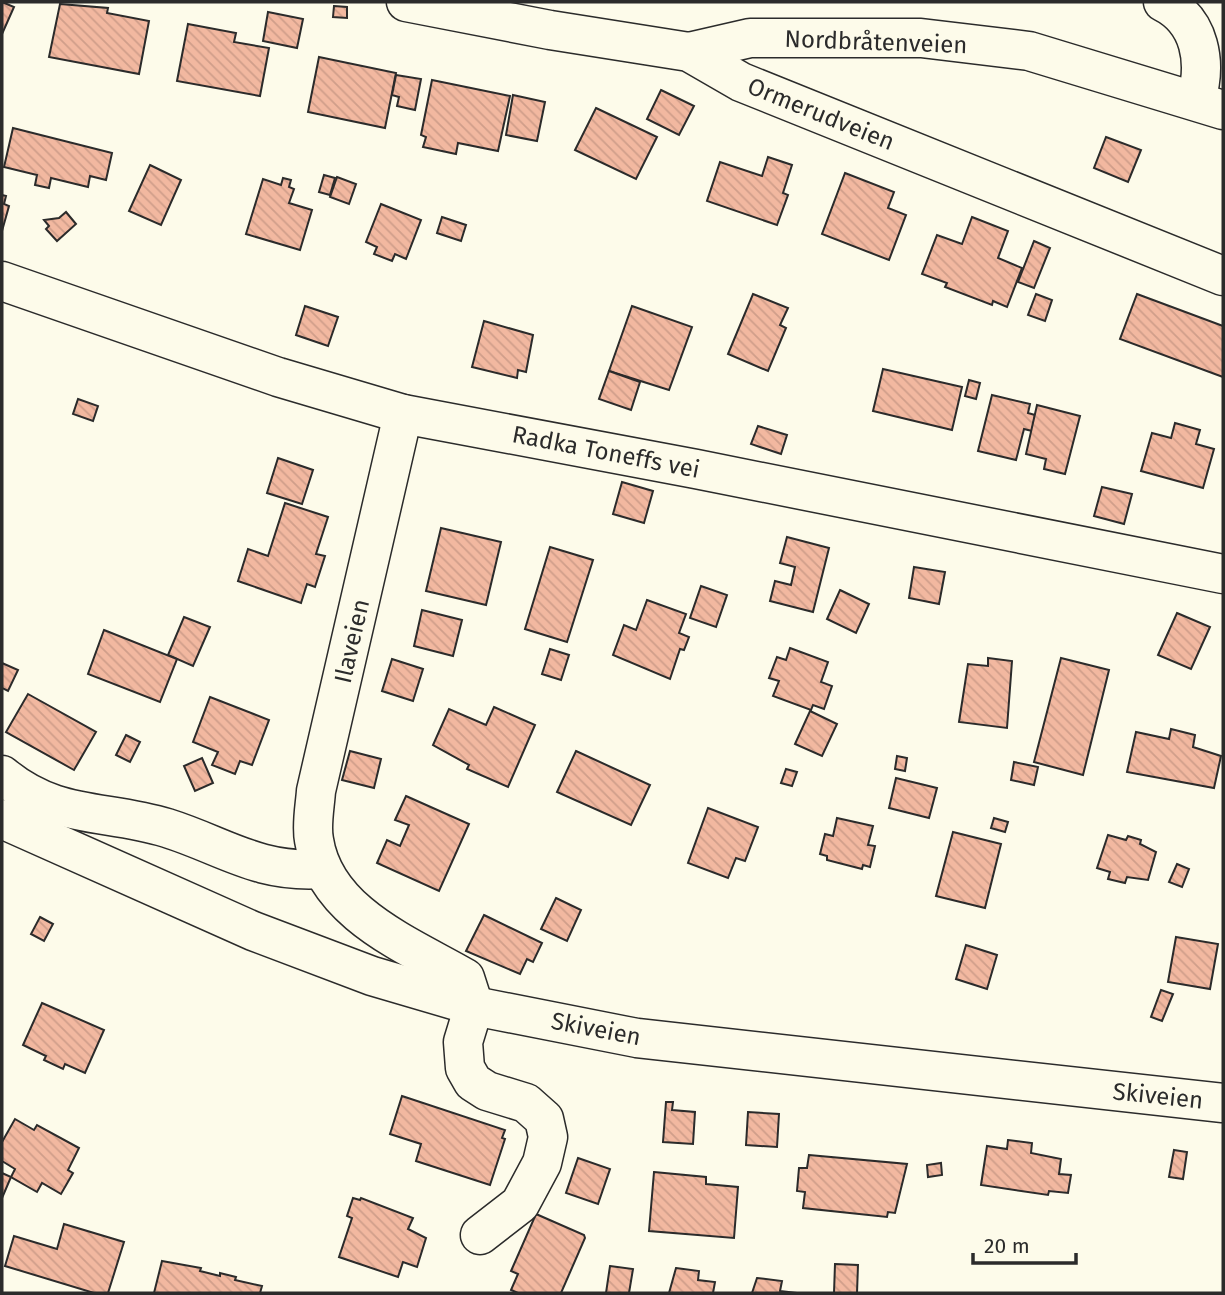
<svg xmlns="http://www.w3.org/2000/svg" width="1225" height="1295" font-family="'Fira Sans',sans-serif">
<style>
.building{fill:url(#building-back-hatch);stroke:#2b2b2b;stroke-width:2}
.lines{fill:none;stroke-linecap:round;stroke-linejoin:round}
.minor-casing{stroke:#2b2b2b;stroke-width:41}
.major-casing{stroke:#2b2b2b;stroke-width:41}
.minor{stroke:#fdfbea;stroke-width:38}
.major{stroke:#fdfbea;stroke-width:38}
.labels{text-anchor:middle;stroke-width:5;stroke-linejoin:round;paint-order:stroke}
.street-label{font-size:24px;fill:#2b2b2b;stroke:#fdfbea}
</style>
<defs>
<pattern id="building-back-hatch" width="6" height="6" patternUnits="userSpaceOnUse" patternTransform="scale(1.75)"><rect width="6" height="6" fill="#f2b8a0"/><path d="M-1 5l2 2M0 0l6 6M5-1l2 2" fill="none" stroke="#d09e8a"/></pattern>
</defs>
<rect width="100%" height="100%" fill="#fdfbea"/>
<g class="building">
<polygon points="2,2 14,7 2,34"/>
<polygon points="60,4 108,8 107,13 149,21 139,74 49,57"/>
<polygon points="334,6 347,7 347,18 333,17"/>
<polygon points="268,12 303,19 297,48 263,41"/>
<polygon points="188,24 236,33 234,42 269,48 260,96 177,81"/>
<polygon points="319,57 396,73 385,128 308,112"/>
<polygon points="396,75 421,79 415,110 397,106 399,97 392,95"/>
<polygon points="432,80 510,96 498,151 458,143 456,154 423,147 426,137 421,135"/>
<polygon points="661,90 694,106 679,135 647,119"/>
<polygon points="513,95 545,102 537,141 506,135"/>
<polygon points="596,108 657,137 636,179 575,150"/>
<polygon points="13,128 112,153 106,180 90,176 88,187 51,178 49,188 35,185 37,175 4,167"/>
<polygon points="1106,137 1141,150 1128,182 1094,168"/>
<polygon points="768,157 792,165 783,193 788,195 777,225 707,201 720,162 762,176"/>
<polygon points="150,165 181,180 161,225 129,211"/>
<polygon points="845,173 894,192 888,208 906,215 889,260 822,234"/>
<polygon points="324,175 335,178 330,195 319,192"/>
<polygon points="337,177 356,184 349,204 330,197"/>
<polygon points="283,178 291,180 289,187 294,189 289,203 312,210 300,250 246,234 263,179 281,185"/>
<polygon points="2,195 6,196 4,204 9,206 2,231"/>
<polygon points="381,204 421,220 406,259 395,254 392,261 374,254 377,247 366,242"/>
<polygon points="66,212 76,224 57,241 46,229 49,226 44,220 59,218"/>
<polygon points="442,217 466,225 461,241 437,233"/>
<polygon points="972,217 1008,231 998,258 1022,268 1007,307 993,301 992,305 945,287 947,283 922,274 937,235 962,244"/>
<polygon points="1034,241 1050,248 1034,288 1018,282"/>
<polygon points="753,294 788,308 780,325 786,328 768,371 728,354"/>
<polygon points="1036,294 1052,300 1045,321 1028,315"/>
<polygon points="1137,294 1223,326 1223,377 1120,339"/>
<polygon points="305,306 338,317 328,346 296,335"/>
<polygon points="632,306 692,327 669,390 609,371"/>
<polygon points="484,321 533,335 526,372 518,370 517,378 472,367"/>
<polygon points="883,369 962,387 952,430 873,411"/>
<polygon points="609,371 640,382 631,410 599,399"/>
<polygon points="969,380 980,383 976,399 965,396"/>
<polygon points="992,395 1030,404 1028,413 1035,415 1032,431 1024,429 1016,460 978,451"/>
<polygon points="78,399 98,406 93,421 73,414"/>
<polygon points="1037,405 1080,416 1065,474 1044,469 1046,459 1026,454"/>
<polygon points="1175,423 1200,430 1196,444 1214,449 1203,488 1141,471 1152,433 1171,438"/>
<polygon points="758,426 787,435 781,454 751,444"/>
<polygon points="278,458 313,470 302,504 267,493"/>
<polygon points="622,482 653,491 644,523 613,514"/>
<polygon points="1102,487 1132,494 1124,524 1094,516"/>
<polygon points="285,503 328,517 316,554 325,556 315,587 307,584 301,603 238,581 248,549 268,556"/>
<polygon points="441,528 501,542 486,605 426,591"/>
<polygon points="787,537 829,548 813,612 770,601 775,581 791,585 795,567 780,563"/>
<polygon points="550,547 593,560 567,642 525,629"/>
<polygon points="914,567 945,572 939,604 909,598"/>
<polygon points="701,586 727,595 716,627 690,618"/>
<polygon points="840,590 869,604 856,633 827,619"/>
<polygon points="647,600 686,614 679,633 689,637 684,650 680,649 670,679 613,655 624,625 636,630"/>
<polygon points="422,610 462,620 453,656 414,646"/>
<polygon points="1177,613 1210,627 1191,669 1158,655"/>
<polygon points="184,617 210,627 193,666 168,655"/>
<polygon points="104,630 177,659 160,702 88,674"/>
<polygon points="790,648 828,662 821,682 832,686 824,709 813,705 811,710 773,696 779,681 769,678 777,657 786,660"/>
<polygon points="550,649 569,655 561,680 542,674"/>
<polygon points="988,658 1012,661 1007,728 959,722 968,664 988,666"/>
<polygon points="1061,658 1109,670 1083,775 1034,762"/>
<polygon points="392,659 423,669 413,701 382,691"/>
<polygon points="2,663 18,670 8,691 2,688"/>
<polygon points="28,694 96,732 74,770 6,732"/>
<polygon points="210,697 269,720 252,765 240,761 235,774 212,765 218,752 193,742"/>
<polygon points="494,707 535,725 508,787 467,769 469,765 433,745 449,709 486,725"/>
<polygon points="810,711 837,724 822,756 795,744"/>
<polygon points="1171,729 1195,735 1193,747 1221,756 1214,788 1127,772 1136,732 1169,739"/>
<polygon points="126,735 140,742 130,762 116,755"/>
<polygon points="350,751 381,759 374,788 342,780"/>
<polygon points="576,751 650,785 631,825 557,792"/>
<polygon points="897,756 907,758 905,771 895,769"/>
<polygon points="202,758 213,783 195,791 184,766"/>
<polygon points="1014,762 1038,767 1034,785 1011,780"/>
<polygon points="786,769 797,772 792,786 781,783"/>
<polygon points="896,778 937,788 929,818 889,808"/>
<polygon points="406,796 469,824 439,891 377,863 387,840 400,846 409,825 395,820"/>
<polygon points="708,808 758,827 745,861 736,858 728,878 688,863"/>
<polygon points="837,818 873,826 868,845 875,846 870,867 863,865 862,869 827,860 827,856 820,854 825,834 833,836"/>
<polygon points="994,818 1008,822 1005,832 991,828"/>
<polygon points="953,832 1001,844 985,908 936,896"/>
<polygon points="1108,835 1126,840 1128,836 1141,840 1140,844 1156,852 1148,880 1127,877 1125,883 1108,879 1110,872 1097,868"/>
<polygon points="1177,864 1189,869 1182,887 1169,882"/>
<polygon points="556,898 581,910 567,941 541,929"/>
<polygon points="484,915 542,943 533,962 527,959 520,974 466,951"/>
<polygon points="40,917 53,924 44,941 31,934"/>
<polygon points="1176,937 1218,944 1210,989 1168,982"/>
<polygon points="966,945 997,955 987,989 956,979"/>
<polygon points="1161,990 1173,994 1162,1021 1151,1017"/>
<polygon points="42,1003 104,1030 85,1073 65,1064 63,1069 44,1060 46,1056 23,1045"/>
<polygon points="402,1096 505,1130 502,1138 505,1139 490,1185 416,1161 421,1144 390,1134"/>
<polygon points="666,1102 673,1102 672,1110 695,1112 693,1144 663,1142"/>
<polygon points="748,1112 779,1114 777,1147 746,1145"/>
<polygon points="15,1119 34,1130 37,1125 79,1148 68,1170 73,1173 61,1194 42,1183 37,1192 11,1177 15,1169 2,1161 2,1142"/>
<polygon points="1008,1140 1032,1143 1031,1153 1061,1159 1059,1174 1071,1175 1068,1193 1049,1191 1048,1195 981,1185 987,1146 1007,1149"/>
<polygon points="1174,1150 1187,1152 1183,1179 1169,1177"/>
<polygon points="809,1155 907,1164 895,1213 888,1212 887,1217 803,1208 805,1192 797,1191 799,1168 807,1168"/>
<polygon points="578,1158 610,1169 598,1204 566,1193"/>
<polygon points="941,1163 942,1175 928,1177 927,1165"/>
<polygon points="654,1172 706,1177 706,1184 738,1187 734,1238 649,1231"/>
<polygon points="2,1173 11,1177 2,1198"/>
<polygon points="353,1198 360,1200 361,1198 413,1218 408,1229 426,1238 417,1267 403,1262 398,1277 339,1257 352,1218 347,1216"/>
<polygon points="536,1214 584,1235 585,1238 561,1293 518,1293 511,1290 518,1274 511,1271"/>
<polygon points="64,1224 124,1242 108,1293 94,1293 5,1266 14,1236 57,1249"/>
<polygon points="162,1261 201,1268 200,1271 220,1276 220,1273 236,1277 235,1280 262,1286 260,1293 154,1293"/>
<polygon points="835,1264 858,1265 857,1293 834,1293"/>
<polygon points="610,1266 633,1269 629,1293 606,1293"/>
<polygon points="676,1268 699,1271 698,1280 715,1282 713,1293 669,1293"/>
<polygon points="757,1278 782,1281 780,1291 797,1293 752,1293"/>
</g>
<g class="lines">
<defs>
<g id="minor">
<polyline points="406,2 550,30 689,52 741,82 1223,276"/>
<path d="M 1163,2 C 1201,21 1207,63 1196,100"/>
<polyline points="689,52 750,38 921,38 1029,51 1223,110"/>
<polyline points="2,281 278,377 403,414 696,469 1223,574"/>
<path d="M 403,414 L 316,791 C 315,806 311,825 314,840 C 325,913 408,945 465,978 L 474,1006 L 463,1042 L 465,1068 L 473,1082 L 487,1091 L 526,1103 L 544,1119 L 548,1137 L 542,1163 L 520,1204 L 480,1235"/>
<path d="M 2,775 C 56,820 105,809 167,828 C 224,846 257,873 321,869"/>
</g>
<polyline id="major" points="2,819 253,931 372,976 474,1006 637,1038 1223,1103"/>
</defs>
<use href="#minor" class="minor-casing"/>
<use href="#major" class="major-casing"/>
<use href="#minor" class="minor"/>
<use href="#major" class="major"/>
</g>
<g class="labels">
<g class="street-label">
<text transform="translate(876 42) rotate(2)" y="8">Nordbråtenveien</text>
<text transform="translate(821 114) rotate(22)" y="8">Ormerudveien</text>
<text transform="translate(606 452) rotate(11)" y="8">Radka Toneffs vei</text>
<text transform="translate(352 641) rotate(-77)" y="8">Ilaveien</text>
<text transform="translate(596 1029) rotate(11)" y="8">Skiveien</text>
<text transform="translate(1158 1096) rotate(6)" y="8">Skiveien</text>
</g>
</g>
<rect width="1225" height="1295" fill="none" stroke="#2b2b2b" stroke-width="7"/>
<path d="M973 1253v10h103v-10" fill="none" stroke="#2b2b2b" stroke-width="3.5"/>
<text x="984" y="1253" font-size="21" fill="#2b2b2b" stroke="#fdfbea" stroke-width="5" paint-order="stroke">20 m</text>
</svg>
